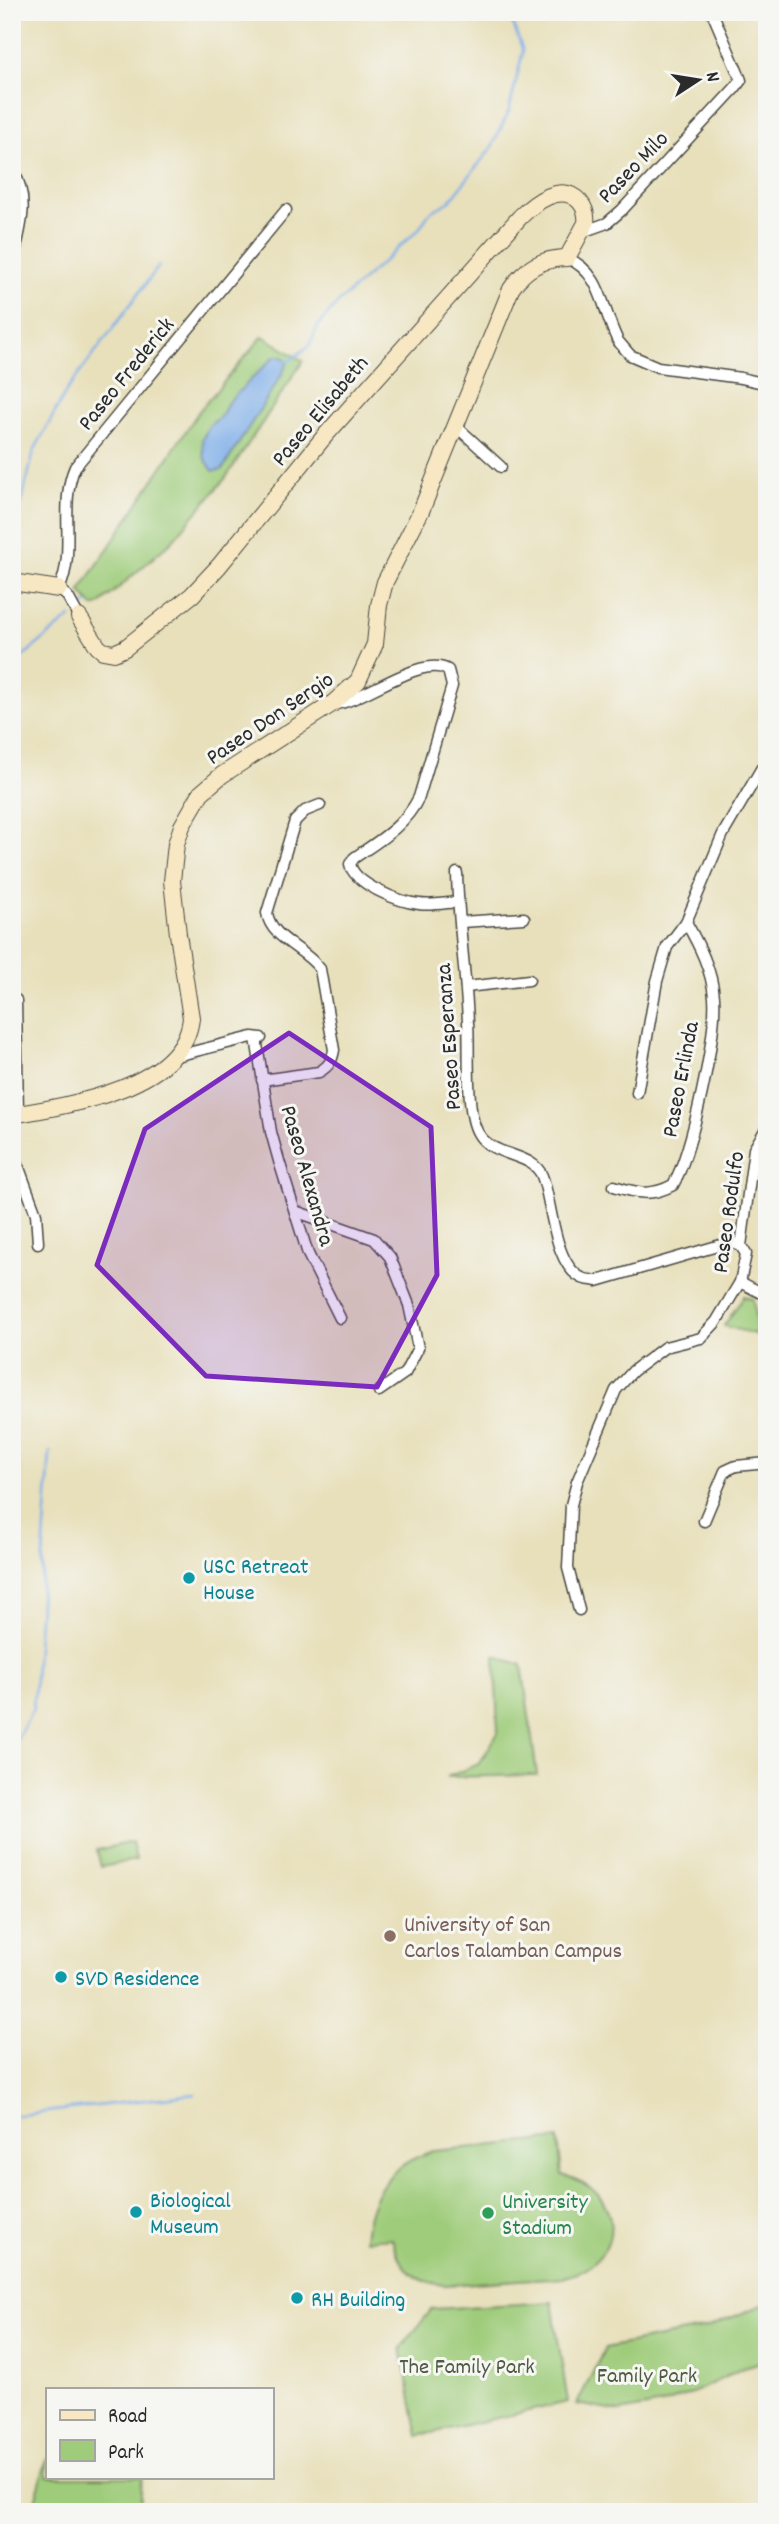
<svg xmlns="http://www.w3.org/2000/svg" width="779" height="2524" font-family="Dekko,sans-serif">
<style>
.green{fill:#9fcc7a;stroke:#657c52;stroke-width:2}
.water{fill:#7eaee9;stroke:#546c8a;stroke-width:2}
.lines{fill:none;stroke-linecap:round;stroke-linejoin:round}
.stream{stroke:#7eaee9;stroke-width:2.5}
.street-casing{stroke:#474641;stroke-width:13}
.secondary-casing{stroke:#474641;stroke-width:18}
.street{stroke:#fff;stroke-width:10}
.secondary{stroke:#f7e8c3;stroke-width:16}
.marked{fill:#7b2cbf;fill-opacity:0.2;stroke:#7b2cbf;stroke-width:5;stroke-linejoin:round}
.culture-dot{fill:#0f9aa8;stroke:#f6f6f2;stroke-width:2.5}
.education-dot{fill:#8d6e63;stroke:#f6f6f2;stroke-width:2.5}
.leisure-dot{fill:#2e9e5b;stroke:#f6f6f2;stroke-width:2.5}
.labels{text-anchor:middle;stroke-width:6;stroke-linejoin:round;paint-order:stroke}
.street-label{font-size:23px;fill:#2b2b2b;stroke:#f6f6f2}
.culture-label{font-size:23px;fill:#0d838f;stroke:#f6f6f2;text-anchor:start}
.education-label{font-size:23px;fill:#785e54;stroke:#f6f6f2;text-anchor:start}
.leisure-label{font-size:23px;fill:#27864d;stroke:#f6f6f2;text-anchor:start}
.park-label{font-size:23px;fill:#4e5b43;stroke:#f6f6f2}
</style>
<rect width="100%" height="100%" fill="#f6f6f2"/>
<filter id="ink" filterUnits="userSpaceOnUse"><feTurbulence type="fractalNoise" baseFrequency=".0143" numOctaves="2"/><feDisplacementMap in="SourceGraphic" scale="14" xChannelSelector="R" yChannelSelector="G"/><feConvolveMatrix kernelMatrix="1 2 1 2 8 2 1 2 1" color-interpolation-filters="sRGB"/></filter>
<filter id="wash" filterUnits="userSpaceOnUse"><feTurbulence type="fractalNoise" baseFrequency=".00686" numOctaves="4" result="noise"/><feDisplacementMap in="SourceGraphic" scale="28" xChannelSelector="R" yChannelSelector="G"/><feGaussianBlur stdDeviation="1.57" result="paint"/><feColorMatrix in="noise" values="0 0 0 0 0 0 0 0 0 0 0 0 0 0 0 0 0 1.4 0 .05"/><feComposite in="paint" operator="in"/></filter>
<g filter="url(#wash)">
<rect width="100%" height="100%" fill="#e8e0bb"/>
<g class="green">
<polygon points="263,336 303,361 225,479 172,541 99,605 93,607 80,591 199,411"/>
<polygon points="744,1296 753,1299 758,1335 724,1326"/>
<polygon points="495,1656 522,1665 537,1775 447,1777 479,1764 498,1733"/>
<polygon points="132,1842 136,1860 101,1867 97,1850"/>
<path d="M 558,2139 L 562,2175 C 625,2189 628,2262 564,2277 L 446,2285 C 413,2282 400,2270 392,2238 L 365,2240 C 368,2195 390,2163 434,2151 Z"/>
<polygon points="552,2302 568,2402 418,2436 401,2348 432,2309"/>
<polygon points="767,2303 767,2360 745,2367 697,2391 663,2404 620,2412 577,2404 605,2348 706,2328"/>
<polygon points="47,2458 47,2477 142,2477 140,2512 32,2512"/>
</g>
<polygon class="water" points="275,356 283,357 288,362 281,376 222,470 213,471 204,457 202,440 209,426 222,415 228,402"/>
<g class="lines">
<g class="stream">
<polyline points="288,362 309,346 318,326 336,305 419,229 430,212 449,202 492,147 509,111 523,51 512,21 514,12"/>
<polyline points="16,525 34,451 67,390 159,266"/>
<polyline points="79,610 88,603"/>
<polyline points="12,665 71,617"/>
<polyline points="12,1748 33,1709 50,1452"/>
<polyline points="12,2116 195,2094"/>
</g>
</g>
</g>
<g filter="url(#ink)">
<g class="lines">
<defs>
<g id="street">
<path d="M 12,168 C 32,202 19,230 12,265"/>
<polyline points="582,232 607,223 622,210 735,88 741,80 712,12"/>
<path d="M 567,258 C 603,273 602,311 618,341 L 630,355 L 658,367 L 741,378 L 767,384"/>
<polyline points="12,416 13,421"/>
<polyline points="457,427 501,467"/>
<path d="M 79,617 L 68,597 L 59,589 C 77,551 58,505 75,467 L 286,210"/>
<path d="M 335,704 C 362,702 421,654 448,670 L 452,686 L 419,797 C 405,826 380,840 354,858 L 350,864 C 354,884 399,902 419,904 C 431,906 445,903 457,902"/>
<path d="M 457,873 C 458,923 466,973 468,1022 C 470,1050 465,1111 478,1133 C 492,1158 533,1152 542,1176 C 552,1200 553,1265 582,1278 C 586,1280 593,1280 597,1281 L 731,1242 L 741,1246"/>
<polyline points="461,922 524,918"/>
<polyline points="466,987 529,980"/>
<polyline points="16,1000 18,1114"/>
<polyline points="256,1038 271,1132 279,1161 308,1254 340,1318"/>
<polyline points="172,1057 252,1037 261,1038"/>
<path d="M 262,1080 L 319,1072 C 329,1066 332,1061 334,1050 L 320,969 C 305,948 271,939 267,913 L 295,821 L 305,811 L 320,805"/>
<polyline points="637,1093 657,981 667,947 686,922 723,834 767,759"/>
<polyline points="12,1149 36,1214 38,1243"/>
<path d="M 614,1186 C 636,1193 651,1197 673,1185 C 692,1152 717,1035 714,997 C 712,970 699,945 686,922"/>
<polyline points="295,1211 374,1239 390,1257 409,1305 418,1348 405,1373 379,1391"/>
<polyline points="740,1282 767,1296"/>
<polyline points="704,1521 725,1471 736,1466 767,1463"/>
<polyline points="579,1610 568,1568 571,1505 577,1482 616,1390 633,1371 665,1347 701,1338 716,1322 740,1282 746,1254 741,1246 754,1149 767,1127"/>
</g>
<g id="secondary">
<polyline points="12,582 59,589"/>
<path d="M 12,1115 C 67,1106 184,1088 191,1018 L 178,934 L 172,881 L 176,844 L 182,826 L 201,793 L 222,775 L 332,704 L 358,681 L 375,644 L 379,605 L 385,582 L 421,511 L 511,289 C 524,269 542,258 567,258 L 586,223 C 587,215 585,208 580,202 C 562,181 534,203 520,217 L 324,437 L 219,566 L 192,595 L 125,648 L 114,653 L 103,651 L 98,647 L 79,617"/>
</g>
</defs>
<use href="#street" class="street-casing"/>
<use href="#secondary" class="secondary-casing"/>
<use href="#street" class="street"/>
<use href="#secondary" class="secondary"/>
</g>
</g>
<path class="marked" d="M 289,1033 L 431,1127 L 437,1275 L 377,1387 L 206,1376 L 97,1265 L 145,1129 Z"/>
<g class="culture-dot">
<circle cx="189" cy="1578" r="7"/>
<circle cx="61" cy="1977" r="7"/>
<circle cx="136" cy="2212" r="7"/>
<circle cx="297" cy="2298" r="7"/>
</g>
<circle class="education-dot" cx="390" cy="1936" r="7"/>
<circle class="leisure-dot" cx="488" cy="2213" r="7"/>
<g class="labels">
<g class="street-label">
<text transform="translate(632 166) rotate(-46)" y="8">Paseo Milo</text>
<text transform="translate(125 373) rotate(-51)" y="8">Paseo Frederick</text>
<text transform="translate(319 410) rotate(-50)" y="8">Paseo Elisabeth</text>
<text transform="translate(269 717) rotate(-34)" y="8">Paseo Don Sergio</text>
<text transform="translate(447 1037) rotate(-94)" y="8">Paseo Esperanza</text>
<text transform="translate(679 1079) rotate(-79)" y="8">Paseo Erlinda</text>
<text transform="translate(309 1175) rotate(74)" y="8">Paseo Alexandra</text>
<text transform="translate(727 1212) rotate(-82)" y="8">Paseo Rodulfo</text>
</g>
<g class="culture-label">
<text x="203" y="1573">USC Retreat<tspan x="203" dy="26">House</tspan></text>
<text x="75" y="1985">SVD Residence</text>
<text x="150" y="2207">Biological<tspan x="150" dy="26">Museum</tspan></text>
<text x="311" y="2306">RH Building</text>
</g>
<g class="education-label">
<text x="404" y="1931">University of San<tspan x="404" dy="26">Carlos Talamban Campus</tspan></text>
</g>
<g class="leisure-label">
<text x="502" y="2208">University<tspan x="502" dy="26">Stadium</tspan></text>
</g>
<g class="park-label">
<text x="467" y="2373">The Family Park</text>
<text x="647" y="2382">Family Park</text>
</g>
</g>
<rect width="779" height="2524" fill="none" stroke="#f6f6f2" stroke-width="42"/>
<rect x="46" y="2388" width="228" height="91" fill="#f6f6f2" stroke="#a5a5a2" stroke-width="2"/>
<rect x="60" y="2410" width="35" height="10" fill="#f7e8c3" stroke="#a5a5a2" stroke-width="2"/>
<text x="108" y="2422" font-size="21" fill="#2b2b2b">Road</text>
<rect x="60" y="2440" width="35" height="21" fill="#9fcc7a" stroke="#a5a5a2" stroke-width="2"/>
<text x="108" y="2458" font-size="21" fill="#2b2b2b">Park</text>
<g transform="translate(698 80) rotate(78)" stroke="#f6f6f2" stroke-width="5" paint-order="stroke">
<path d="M0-5L12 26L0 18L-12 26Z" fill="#2b2b2b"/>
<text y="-10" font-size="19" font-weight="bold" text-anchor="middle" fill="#2b2b2b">N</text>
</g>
</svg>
